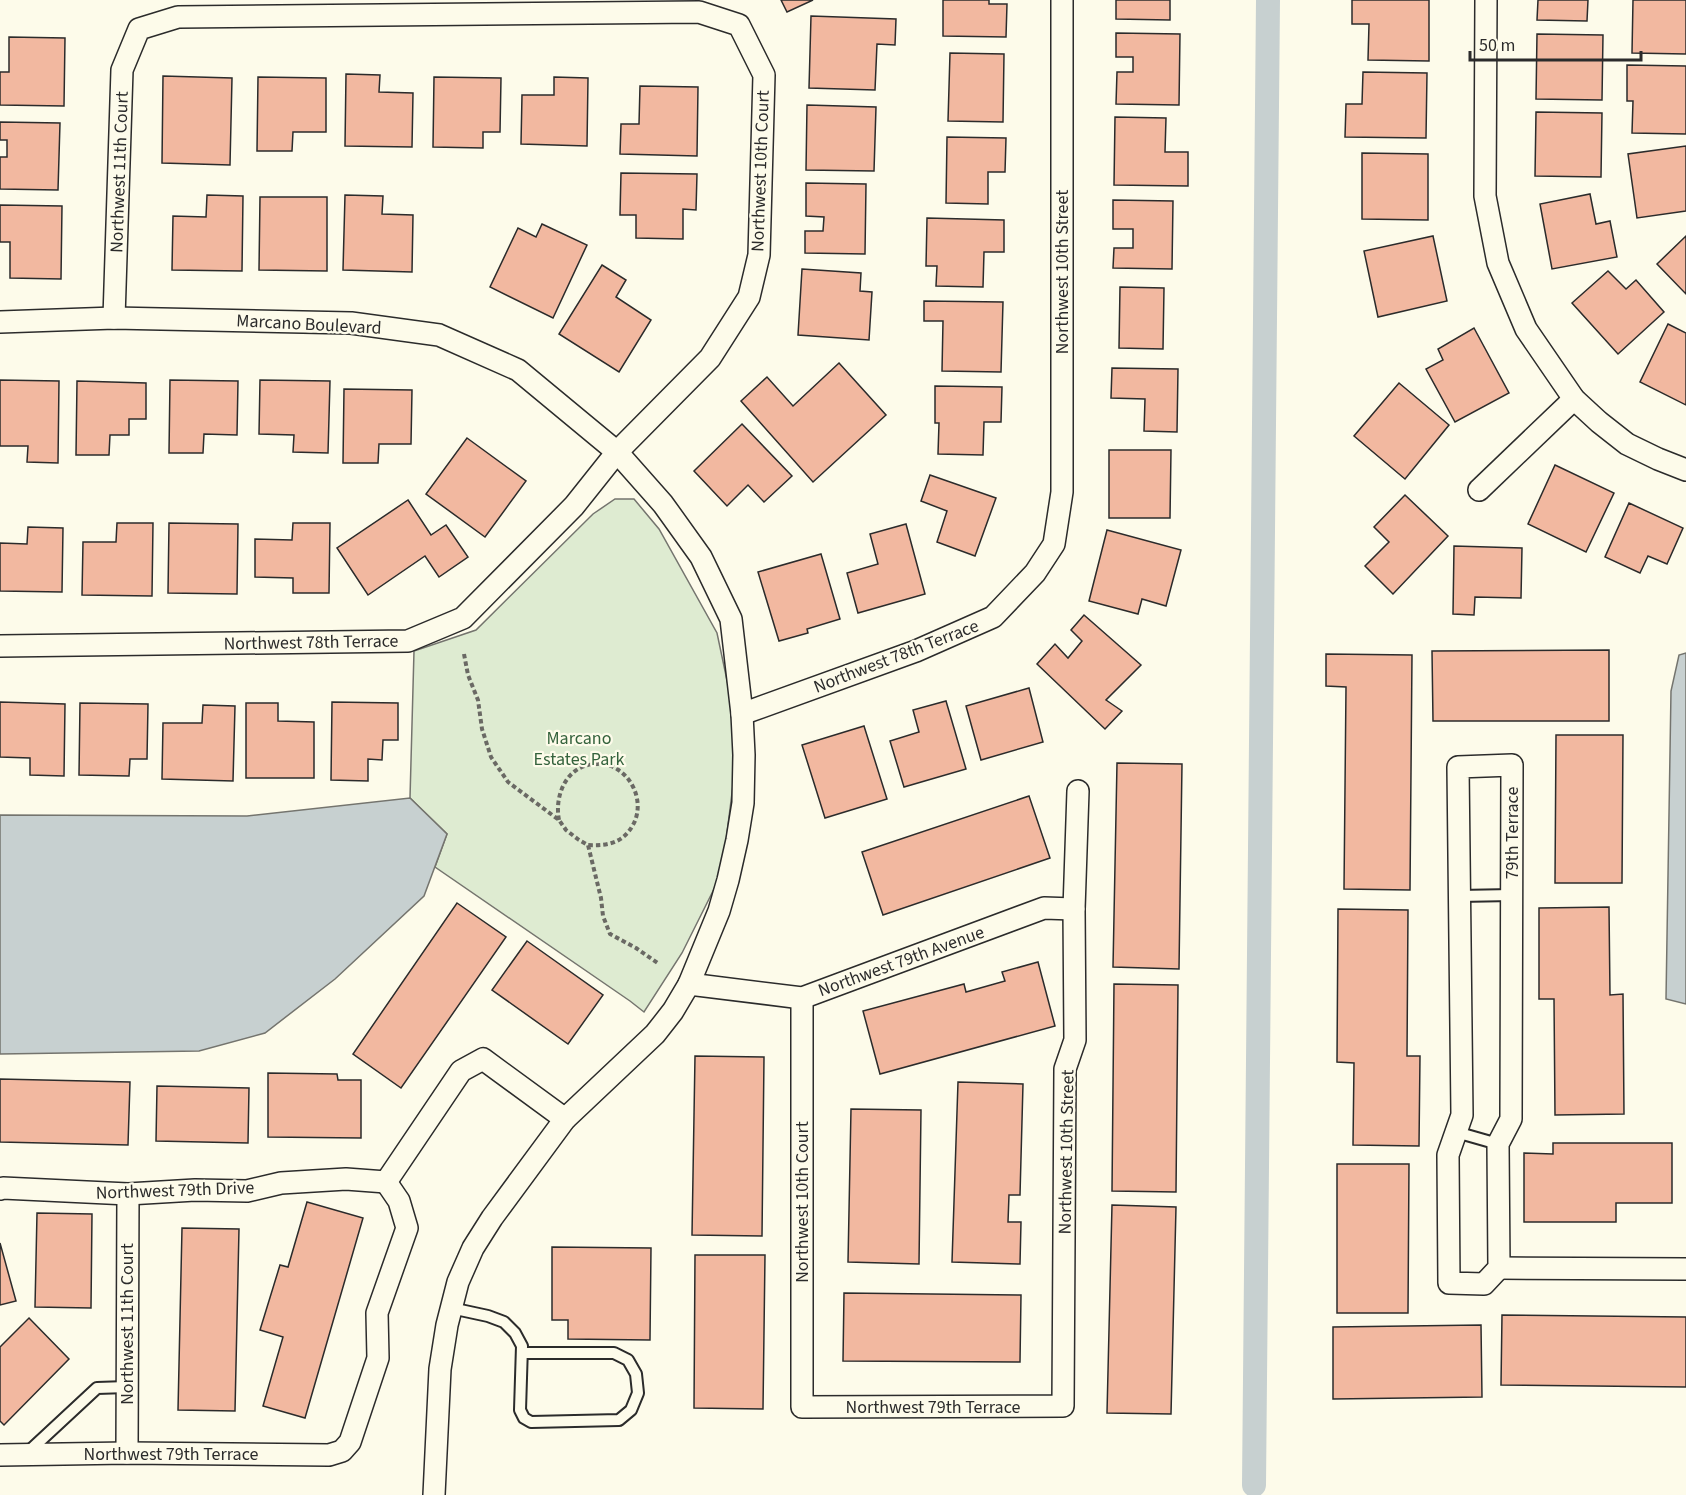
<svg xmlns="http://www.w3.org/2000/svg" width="1686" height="1495" font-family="'Source Sans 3',sans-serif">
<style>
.green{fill:#deebd1;stroke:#74746e;stroke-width:1.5}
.water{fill:#c7d0d0;stroke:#74746e;stroke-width:1.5}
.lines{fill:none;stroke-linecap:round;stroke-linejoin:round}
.canal{stroke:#c7d0d0;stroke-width:24}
.building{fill:#f2b8a0;stroke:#2b2b2b;stroke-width:1.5}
.service-casing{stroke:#2b2b2b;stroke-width:14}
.minor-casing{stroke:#2b2b2b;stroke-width:24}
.path{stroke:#6a6964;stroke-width:4;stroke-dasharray:4.5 3;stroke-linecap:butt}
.service{stroke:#fdfbea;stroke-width:10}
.minor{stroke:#fdfbea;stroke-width:21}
.labels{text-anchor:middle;stroke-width:4.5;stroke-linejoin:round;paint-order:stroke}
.street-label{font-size:18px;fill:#2b2b2b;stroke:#fdfbea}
.park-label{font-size:18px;fill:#34623c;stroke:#fdfbea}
</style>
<rect width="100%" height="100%" fill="#fdfbea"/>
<polygon class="green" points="615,499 634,499 659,529 717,633 739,737 722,873 682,953 644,1012 630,1001 435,867 447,834 410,798 414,651 476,630 593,514"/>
<g class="water">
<polygon points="1686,653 1686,1004 1666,999 1671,691 1679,655"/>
<polygon points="410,798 447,834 424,896 335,979 265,1033 199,1051 0,1054 0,815 247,816"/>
</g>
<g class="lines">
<polyline class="canal" points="1254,1485 1268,0"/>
</g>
<g class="building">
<polygon points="781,0 813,0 787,12"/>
<polygon points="943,0 989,0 989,4 1007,4 1006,37 943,36"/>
<polygon points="1116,0 1170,0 1170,20 1116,19"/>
<polygon points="1352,0 1429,0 1429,61 1368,60 1369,24 1352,24"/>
<polygon points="1538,0 1588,0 1587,21 1537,20"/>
<polygon points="1633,0 1686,0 1686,54 1632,53"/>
<polygon points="811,16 896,19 895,45 877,44 875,90 809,88"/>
<polygon points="1116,33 1180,34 1179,105 1116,104 1117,72 1133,72 1133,57 1116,57"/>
<polygon points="1537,34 1603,35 1602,100 1536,99"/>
<polygon points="9,37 65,38 64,106 0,105 0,72 9,72"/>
<polygon points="950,53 1004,54 1003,122 948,121"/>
<polygon points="1627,65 1686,66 1686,134 1632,133 1633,101 1627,101"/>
<polygon points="1363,72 1427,73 1426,138 1345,137 1346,104 1362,104"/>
<polygon points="346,74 380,75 379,92 413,93 412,147 345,146"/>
<polygon points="163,76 232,78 230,165 162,163"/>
<polygon points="258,77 326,78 326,132 293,132 292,151 257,151"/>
<polygon points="434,77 501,78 500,132 483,132 483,148 433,147"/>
<polygon points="554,77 588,78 587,146 521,144 522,95 554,95"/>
<polygon points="640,86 698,87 697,156 620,154 621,124 639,124"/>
<polygon points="807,105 876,107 874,171 806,170"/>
<polygon points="1536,112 1602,113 1601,177 1535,176"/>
<polygon points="1115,117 1166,118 1165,152 1188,152 1188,186 1114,185"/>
<polygon points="0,122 60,123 58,190 0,189 0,157 7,157 7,140 0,140"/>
<polygon points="947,137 1006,138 1005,172 988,172 988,204 946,203"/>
<polygon points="1686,146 1686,211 1637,218 1628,154"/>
<polygon points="1362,153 1428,154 1428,220 1362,219"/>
<polygon points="621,173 697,174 696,210 683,209 683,239 636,238 636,215 620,215"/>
<polygon points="806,183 866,184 865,254 805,253 805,231 823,231 824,217 806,216"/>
<polygon points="1590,194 1596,224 1610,221 1617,257 1552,269 1540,204"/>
<polygon points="207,195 243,196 242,271 172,270 173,216 206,217"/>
<polygon points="345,195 383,196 382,214 413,215 412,272 343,270"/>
<polygon points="260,197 327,197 327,271 259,270"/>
<polygon points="1113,200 1173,201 1172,269 1113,268 1114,248 1133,248 1133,229 1113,229"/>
<polygon points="0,205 62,206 61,279 10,278 10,242 0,242"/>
<polygon points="927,218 1004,220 1004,252 984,252 983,287 936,286 937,266 926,266"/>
<polygon points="542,224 587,245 553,318 490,287 518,228 536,237"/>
<polygon points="1433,236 1447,301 1378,317 1364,251"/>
<polygon points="1686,236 1686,294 1657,264"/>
<polygon points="602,265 626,280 616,297 651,320 619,372 559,334"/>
<polygon points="802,269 861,273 860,291 872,292 869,340 798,335"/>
<polygon points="1608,271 1626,289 1636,280 1664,312 1618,354 1572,303"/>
<polygon points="1120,287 1164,288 1163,349 1119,348"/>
<polygon points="924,301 1003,302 1001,372 942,371 943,321 924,321"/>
<polygon points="1668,324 1686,333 1686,405 1640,382"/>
<polygon points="1474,328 1509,393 1455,422 1426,369 1443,360 1438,349"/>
<polygon points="839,363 886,415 813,482 741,401 767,377 793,406"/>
<polygon points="1112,368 1178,369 1177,432 1144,431 1145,399 1111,398"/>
<polygon points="0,380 59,381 58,463 27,462 28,446 0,446"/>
<polygon points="170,380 238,381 237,435 204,434 203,453 169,453"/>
<polygon points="260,380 330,381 328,453 293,452 294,435 259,434"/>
<polygon points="77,381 146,383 146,419 129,419 129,435 110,435 109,455 76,455"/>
<polygon points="1399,383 1449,425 1405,479 1354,436"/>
<polygon points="935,386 1002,387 1001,422 984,422 983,455 938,454 939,423 935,423"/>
<polygon points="344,389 412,390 411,444 379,444 378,463 343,463"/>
<polygon points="742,424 792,476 764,502 748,485 727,506 694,471"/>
<polygon points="467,438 526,481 485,537 426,494"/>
<polygon points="1109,450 1171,450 1170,518 1109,518"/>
<polygon points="1555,465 1614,493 1586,552 1528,524"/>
<polygon points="930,475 996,498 975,556 937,542 947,511 921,501"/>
<polygon points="1405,495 1448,536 1393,594 1365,566 1389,542 1374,527"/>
<polygon points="408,500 431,535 446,525 468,557 439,577 425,556 368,595 337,548"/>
<polygon points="1629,503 1683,528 1667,564 1648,556 1640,573 1605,557"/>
<polygon points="117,523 153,523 152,596 82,595 83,542 116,542"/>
<polygon points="169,523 238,524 237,594 168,593"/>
<polygon points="293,523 330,523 329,593 293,593 293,578 255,577 255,539 292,540"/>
<polygon points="906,524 925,594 858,613 847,573 878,564 870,534"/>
<polygon points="28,527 63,528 62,592 0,591 0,543 27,544"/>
<polygon points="1107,530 1181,550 1166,606 1142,599 1138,614 1089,601"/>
<polygon points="1454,546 1522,548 1521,598 1475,597 1474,615 1453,614"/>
<polygon points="821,554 840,619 807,629 808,633 779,641 758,572"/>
<polygon points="1084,615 1141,665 1106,700 1122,711 1105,729 1037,664 1055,644 1068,658 1082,641 1071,630"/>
<polygon points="1609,650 1609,721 1433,721 1432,651"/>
<polygon points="1326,654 1412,655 1410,890 1344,889 1346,687 1326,686"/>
<polygon points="1029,688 1043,742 981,760 966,706"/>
<polygon points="946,701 966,769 904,787 890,741 919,732 913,710"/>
<polygon points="0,702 65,704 64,776 30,775 30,758 0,757"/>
<polygon points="332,702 398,703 398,740 383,740 382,760 368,759 368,781 331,780"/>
<polygon points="80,703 148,704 147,759 130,759 129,776 79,775"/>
<polygon points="246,703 278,703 278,721 314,722 314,778 246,778"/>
<polygon points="203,705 235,706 233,781 162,779 163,723 202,723"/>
<polygon points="864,726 887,799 825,818 802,745"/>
<polygon points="1556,735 1623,735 1622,883 1555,883"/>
<polygon points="1117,763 1182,764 1179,969 1113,967"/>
<polygon points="1029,796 1050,858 883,915 862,852"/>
<polygon points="457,903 506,937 401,1088 353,1054"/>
<polygon points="1609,907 1610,995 1623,994 1624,1114 1555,1115 1554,999 1539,999 1539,908"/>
<polygon points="1338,909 1408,910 1407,1056 1420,1056 1419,1146 1353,1145 1354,1063 1337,1062"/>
<polygon points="527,941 603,995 568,1044 492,990"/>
<polygon points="1038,962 1055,1026 880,1074 863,1011 964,984 966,992 1005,981 1002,972"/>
<polygon points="1114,984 1178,985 1176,1192 1112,1191"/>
<polygon points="695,1056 764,1057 762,1236 692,1235"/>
<polygon points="268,1073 337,1074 338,1080 361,1080 361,1138 268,1137"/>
<polygon points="0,1079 130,1082 128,1145 0,1142"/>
<polygon points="958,1082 1023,1084 1020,1195 1009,1195 1008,1222 1021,1222 1020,1264 952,1262"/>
<polygon points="157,1086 249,1088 248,1143 156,1141"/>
<polygon points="851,1109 921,1110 919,1264 848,1262"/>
<polygon points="1553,1143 1672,1143 1672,1203 1616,1203 1616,1222 1524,1222 1524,1153 1553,1154"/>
<polygon points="1337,1164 1409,1164 1408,1313 1337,1313"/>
<polygon points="307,1202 363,1218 305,1418 263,1406 283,1337 260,1330 280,1265 288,1267"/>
<polygon points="1112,1205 1176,1207 1171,1414 1107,1413"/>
<polygon points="37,1213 92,1214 91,1308 35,1307"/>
<polygon points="182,1228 239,1229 235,1411 178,1410"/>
<polygon points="0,1243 16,1301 0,1305"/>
<polygon points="552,1247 651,1248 650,1340 568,1339 568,1320 552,1320"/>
<polygon points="695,1255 765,1255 763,1409 694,1408"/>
<polygon points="844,1293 1021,1295 1020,1362 843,1361"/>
<polygon points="1502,1315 1686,1317 1686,1387 1501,1385"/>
<polygon points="29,1318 69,1359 4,1425 0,1421 0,1347"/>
<polygon points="1481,1325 1482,1397 1333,1399 1333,1327"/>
</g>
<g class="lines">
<defs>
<g id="service">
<polyline points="1459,896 1512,895"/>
<polyline points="1456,1132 1498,1144"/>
<polyline points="451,1308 488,1316 504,1322 515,1333 522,1346 520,1410 524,1418 531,1422 619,1420 631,1410 638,1393 636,1374 628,1360 614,1353 522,1353"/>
<polyline points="27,1453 97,1388 127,1387"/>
</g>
<g id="minor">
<polyline points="1486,0 1485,196 1498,263 1526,329 1574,399 1599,422 1627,444 1658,459 1686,470"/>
<polyline points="0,322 114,318 351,323 439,335 518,370 617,452 663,504 701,557 731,619 742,714 744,755 743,803 737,840 728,880 719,911 689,984 673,1011 655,1034 565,1119 492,1218 473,1248 458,1282 447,1325 440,1369 434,1495"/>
<polyline points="1479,490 1574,399"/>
<polyline points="0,646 408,641 463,618 574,506 617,452 710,358 749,297 759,255 764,75 739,25 699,12 178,17 139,29 122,70 114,318"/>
<polyline points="742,714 916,651 993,617 1035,573 1054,544 1062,492 1062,0"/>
<polygon points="1512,765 1511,1119 1498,1144 1499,1268 1484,1284 1449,1283 1448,1155 1462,1115 1458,767"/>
<polyline points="689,984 802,998 1044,908 1074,909"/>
<polyline points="802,998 802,1407 1063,1406 1065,1069 1075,1040 1074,909 1078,791"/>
<polyline points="386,1182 461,1071 483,1059 565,1119"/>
<polyline points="0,1189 3,1188 128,1194 195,1190 247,1191 281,1183 346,1179 386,1182"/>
<polyline points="1499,1268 1686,1269"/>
<polyline points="127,1453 128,1194"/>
<polyline points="0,1455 127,1453 329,1455 342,1451 350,1442 378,1358 377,1313 407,1228 399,1201 386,1182"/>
</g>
</defs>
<use href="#service" class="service-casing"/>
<use href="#minor" class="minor-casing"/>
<g class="path">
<polyline points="464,654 468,675 478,700 482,729 491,757 508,782 559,820 566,830 579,840 588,845 601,898 603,916 610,934 636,948 659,964"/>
<path d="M 559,820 C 554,795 567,764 597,764 C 601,764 607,764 611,766 C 633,775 644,802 634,823 C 624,843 608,846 588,845"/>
</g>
<use href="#service" class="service"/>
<use href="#minor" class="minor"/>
</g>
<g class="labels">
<g class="street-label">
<text transform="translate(760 171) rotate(-88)" y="6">Northwest 10th Court</text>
<text transform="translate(119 172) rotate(-88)" y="6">Northwest 11th Court</text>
<text transform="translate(1062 272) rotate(-90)" y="6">Northwest 10th Street</text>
<text transform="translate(309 324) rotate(3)" y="6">Marcano Boulevard</text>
<text transform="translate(311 642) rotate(-1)" y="6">Northwest 78th Terrace</text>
<text transform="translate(896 656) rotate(-21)" y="6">Northwest 78th Terrace</text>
<text transform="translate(1512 833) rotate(-90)" y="6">79th Terrace</text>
<text transform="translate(901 961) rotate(-20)" y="6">Northwest 79th Avenue</text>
<text transform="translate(1066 1152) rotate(-89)" y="6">Northwest 10th Street</text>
<text transform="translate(175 1190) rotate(-2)" y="6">Northwest 79th Drive</text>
<text transform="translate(802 1202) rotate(-90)" y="6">Northwest 10th Court</text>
<text transform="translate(127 1324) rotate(-90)" y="6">Northwest 11th Court</text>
<text x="933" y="1413">Northwest 79th Terrace</text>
<text x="171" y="1460">Northwest 79th Terrace</text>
</g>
<g class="park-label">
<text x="579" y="744">Marcano<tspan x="579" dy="21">Estates Park</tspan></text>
</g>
</g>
<path d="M1470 51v9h171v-9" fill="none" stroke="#2b2b2b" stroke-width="3"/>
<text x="1479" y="51" font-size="18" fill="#2b2b2b" stroke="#fdfbea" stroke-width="4.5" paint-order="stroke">50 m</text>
</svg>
